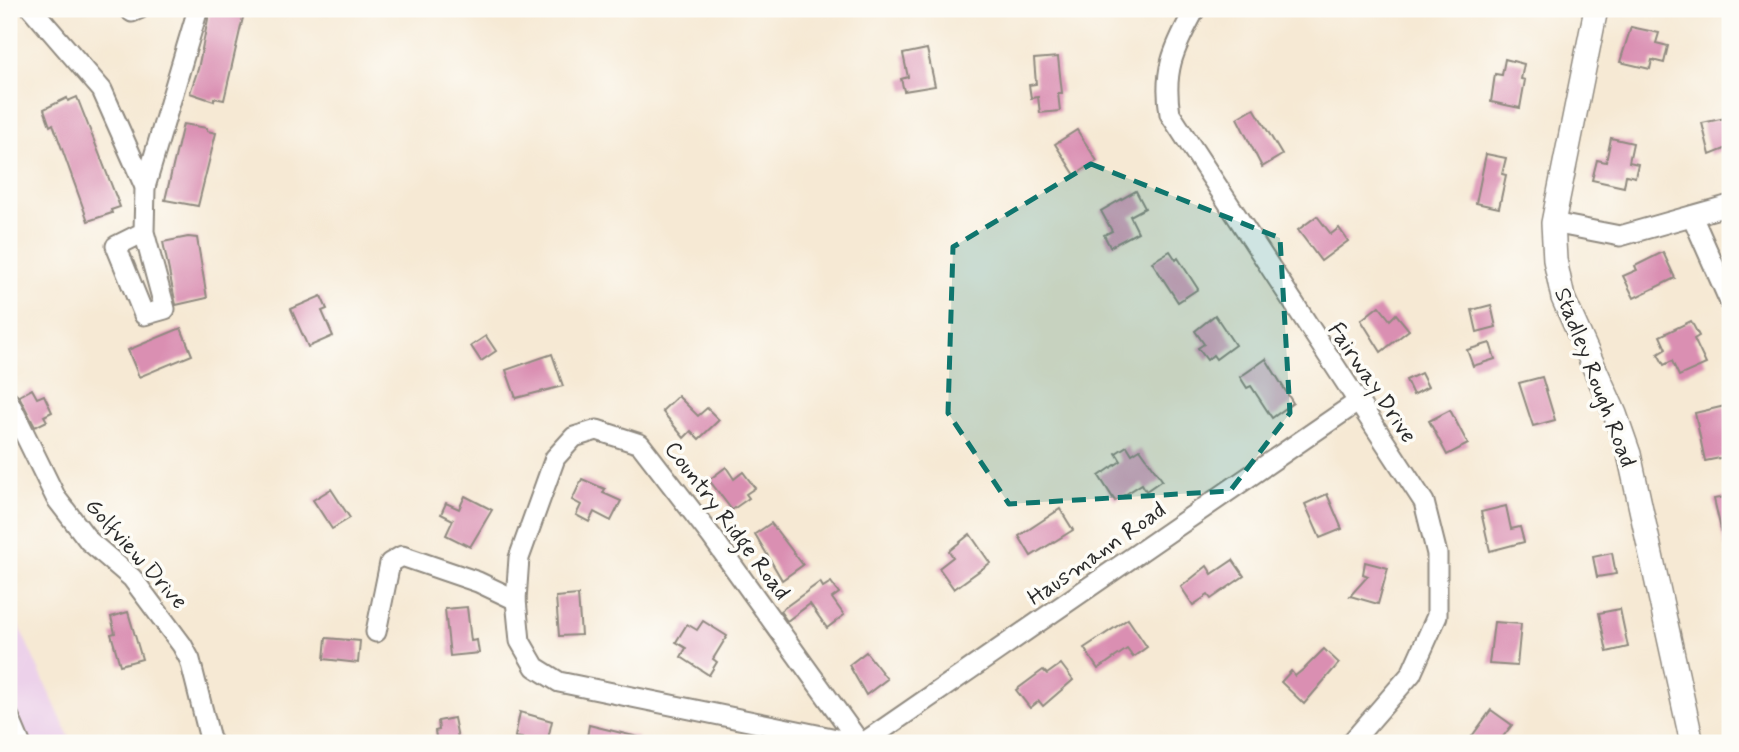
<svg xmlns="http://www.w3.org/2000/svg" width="1739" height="752" font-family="Mynerve,sans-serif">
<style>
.built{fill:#ecd1ea}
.building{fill:#da8fb2}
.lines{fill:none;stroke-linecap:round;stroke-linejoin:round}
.minor-casing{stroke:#908a80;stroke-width:23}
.major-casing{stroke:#908a80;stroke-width:26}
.minor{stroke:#fff;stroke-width:19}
.major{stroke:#fff;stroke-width:23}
.marked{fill:#0f766e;fill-opacity:0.2;stroke:#0f766e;stroke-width:5;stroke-dasharray:14 9;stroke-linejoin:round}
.labels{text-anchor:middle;stroke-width:7;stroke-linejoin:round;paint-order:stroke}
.street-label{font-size:23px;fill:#2b2b2b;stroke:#fdfcf7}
</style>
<rect width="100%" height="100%" fill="#fdfcf7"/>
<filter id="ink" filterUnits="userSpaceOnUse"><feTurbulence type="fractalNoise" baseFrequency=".0143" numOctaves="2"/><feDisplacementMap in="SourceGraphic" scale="14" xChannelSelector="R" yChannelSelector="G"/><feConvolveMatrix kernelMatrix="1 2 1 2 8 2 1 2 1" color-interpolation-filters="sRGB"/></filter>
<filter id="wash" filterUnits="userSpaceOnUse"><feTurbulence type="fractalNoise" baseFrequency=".00686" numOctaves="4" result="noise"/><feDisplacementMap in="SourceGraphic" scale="28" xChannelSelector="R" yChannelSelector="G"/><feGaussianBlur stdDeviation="1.57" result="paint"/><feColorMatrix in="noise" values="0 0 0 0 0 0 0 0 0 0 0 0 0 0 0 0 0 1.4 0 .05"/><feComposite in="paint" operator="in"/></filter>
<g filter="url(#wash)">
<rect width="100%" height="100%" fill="#f6e9d4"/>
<polygon class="built" points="9,604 72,743 9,743"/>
<g id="blocks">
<g class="building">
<polygon points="210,9 236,9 244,13 224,100 214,98 214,101 190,93 198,69"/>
<polygon points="1631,27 1659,33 1656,43 1668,46 1664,63 1652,60 1650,69 1620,62"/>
<polygon points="927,49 935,86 904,91 901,79 908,77 903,54"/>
<polygon points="1058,57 1062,93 1058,93 1060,111 1040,113 1038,97 1031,98 1029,85 1036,84 1034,59"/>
<polygon points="1505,59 1524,64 1521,79 1525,80 1520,108 1491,102 1495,74 1502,75"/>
<polygon points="77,97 120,207 111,210 112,213 88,221 53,124 50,126 44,109 67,98 68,101"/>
<polygon points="1254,108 1282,155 1262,167 1237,118"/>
<polygon points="1730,117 1730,147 1710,155 1702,123"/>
<polygon points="183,124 207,128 207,131 216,133 198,206 165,200"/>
<polygon points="1077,130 1097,161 1075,175 1055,144"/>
<polygon points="1611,138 1633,143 1629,162 1638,164 1635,177 1626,175 1624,187 1592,180 1597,160 1606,162"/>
<polygon points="1486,154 1506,158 1502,174 1506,175 1499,208 1476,203"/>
<polygon points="1136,191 1145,208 1130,216 1138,232 1110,247 1104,235 1112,231 1101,211"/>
<polygon points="1317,216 1331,234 1339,228 1348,241 1321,261 1298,230"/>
<polygon points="188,237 197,238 207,298 176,305 163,242"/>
<polygon points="1170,251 1176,260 1178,258 1198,289 1178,302 1152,262"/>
<polygon points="1663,252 1675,278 1634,298 1623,276 1637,270 1635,266"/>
<polygon points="321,296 327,309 322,311 333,336 308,347 291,309"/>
<polygon points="1491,305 1496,327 1477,332 1472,310"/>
<polygon points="1379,306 1390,320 1396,314 1409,330 1381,352 1361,320"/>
<polygon points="1215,315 1235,345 1216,359 1213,355 1207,360 1198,348 1204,344 1195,331"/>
<polygon points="1691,321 1699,336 1694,339 1706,364 1679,376 1672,361 1664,365 1658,354 1666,349 1660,336"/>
<polygon points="181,328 192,355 139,377 128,350"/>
<polygon points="486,336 496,351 481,361 471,346"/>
<polygon points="1490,343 1495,359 1473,366 1467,350"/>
<polygon points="552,354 563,386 516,398 506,370"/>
<polygon points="1266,359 1293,403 1272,418 1251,386 1247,388 1240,377"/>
<polygon points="1421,373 1428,387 1413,395 1406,380"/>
<polygon points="1542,377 1555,420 1533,426 1519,383"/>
<polygon points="32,389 37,398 44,395 52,412 44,416 47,421 35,427 19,396"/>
<polygon points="678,396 698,416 707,408 719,420 699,439 691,431 684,438 662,411"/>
<polygon points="1725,406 1730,429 1730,456 1705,461 1695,413"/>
<polygon points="1450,410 1468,444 1447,455 1429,421"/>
<polygon points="1127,446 1132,454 1140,449 1162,480 1146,491 1142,484 1115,501 1099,476 1121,461 1116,453"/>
<polygon points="726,467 734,479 743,472 755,488 746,494 749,498 732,510 709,480"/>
<polygon points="582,479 605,489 603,493 621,501 611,521 594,512 589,522 576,515 581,505 572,500"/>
<polygon points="331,489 350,518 332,529 313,500"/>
<polygon points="1327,494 1342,529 1320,538 1305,504"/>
<polygon points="465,496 492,510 470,547 446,535 453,520 441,514 446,503 459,509"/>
<polygon points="1730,496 1730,546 1725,547 1714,499"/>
<polygon points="1506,506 1511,529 1520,527 1524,542 1490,551 1481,512"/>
<polygon points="1060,509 1073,530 1031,556 1019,536"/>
<polygon points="771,523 803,565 782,580 755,534"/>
<polygon points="970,534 990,563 954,589 939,568 953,557 949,551"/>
<polygon points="1612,553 1616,574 1597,577 1593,557"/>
<polygon points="1233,560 1244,576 1211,599 1208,595 1193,605 1181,587 1207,566 1212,574"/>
<polygon points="1365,562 1388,568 1378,604 1350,596 1368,576 1363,574"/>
<polygon points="820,582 823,587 831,582 839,593 832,598 844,615 827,628 810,604 787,621 780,611"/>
<polygon points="578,595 581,635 559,636 556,597"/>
<polygon points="467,607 471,641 477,640 479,653 450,656 445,609"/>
<polygon points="1620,609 1628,647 1607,652 1599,613"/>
<polygon points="128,612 142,659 120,665 111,634 115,633 111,617"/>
<polygon points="1128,619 1147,647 1133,657 1127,649 1098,669 1084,648"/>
<polygon points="703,621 727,636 713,659 717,662 709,675 681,657 686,648 676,642 687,624 697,630"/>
<polygon points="1494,622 1521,624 1517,666 1489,664"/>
<polygon points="326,638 360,641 358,663 324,659"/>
<polygon points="1324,649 1339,663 1304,704 1281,682 1291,671 1295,676 1305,668"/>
<polygon points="866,652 887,679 866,695 849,665"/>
<polygon points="1061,664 1073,680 1043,706 1039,701 1030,708 1016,690 1043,670 1047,674"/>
<polygon points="1491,710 1512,725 1498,743 1467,743"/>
<polygon points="520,712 552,721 547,743 532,743 533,740 515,737"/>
<polygon points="454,718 459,743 437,743 435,731 439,730 438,721"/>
<polygon points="589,725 638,737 637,743 586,743"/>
</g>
</g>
</g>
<g filter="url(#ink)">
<use href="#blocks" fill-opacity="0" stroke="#908a80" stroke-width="2"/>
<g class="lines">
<defs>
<g id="minor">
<polyline points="32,9 102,90 145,187 144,232 165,309 144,315 116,246 144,232"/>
<path d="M 1192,9 L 1193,13 C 1173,50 1163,72 1170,114 L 1424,502 L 1437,554 L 1437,616 L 1411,674 L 1351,743"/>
<polyline points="132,12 139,9"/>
<polyline points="145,187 198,9"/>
<polyline points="1692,216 1730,302"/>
<polyline points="1553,223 1620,236 1730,205"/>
<polyline points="9,402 56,498 89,541 132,578 182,645 190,660 211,743"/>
<polyline points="376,632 390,563 402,556 478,582 516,600"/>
<polyline points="9,717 20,743"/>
<polyline points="856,743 559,682 535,667 520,641 516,600 519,558 555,458 574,437 597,430 640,444 712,537 860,743"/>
<polyline points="863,743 1356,403"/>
</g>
<polyline id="major" points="1596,9 1553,223 1555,260 1563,298 1615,414 1629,454 1692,743"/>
</defs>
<use href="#minor" class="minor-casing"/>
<use href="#major" class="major-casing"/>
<use href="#minor" class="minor"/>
<use href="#major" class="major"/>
</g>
</g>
<path class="marked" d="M 1091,164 L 1280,238 L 1290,413 L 1230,491 L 1009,504 L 948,413 L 953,247 Z"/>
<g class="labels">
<g class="street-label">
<text transform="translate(1596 377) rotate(69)" y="8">Stadley Rough Road</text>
<text transform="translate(1373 382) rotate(56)" y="8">Fairway Drive</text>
<text transform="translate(728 520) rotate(53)" y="8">Country Ridge Road</text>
<text transform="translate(137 553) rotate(48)" y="8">Golfview Drive</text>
<text transform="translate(1096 553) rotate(-35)" y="8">Hausmann Road</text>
</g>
</g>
<rect width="1739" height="752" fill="none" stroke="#fdfcf7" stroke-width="35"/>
</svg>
